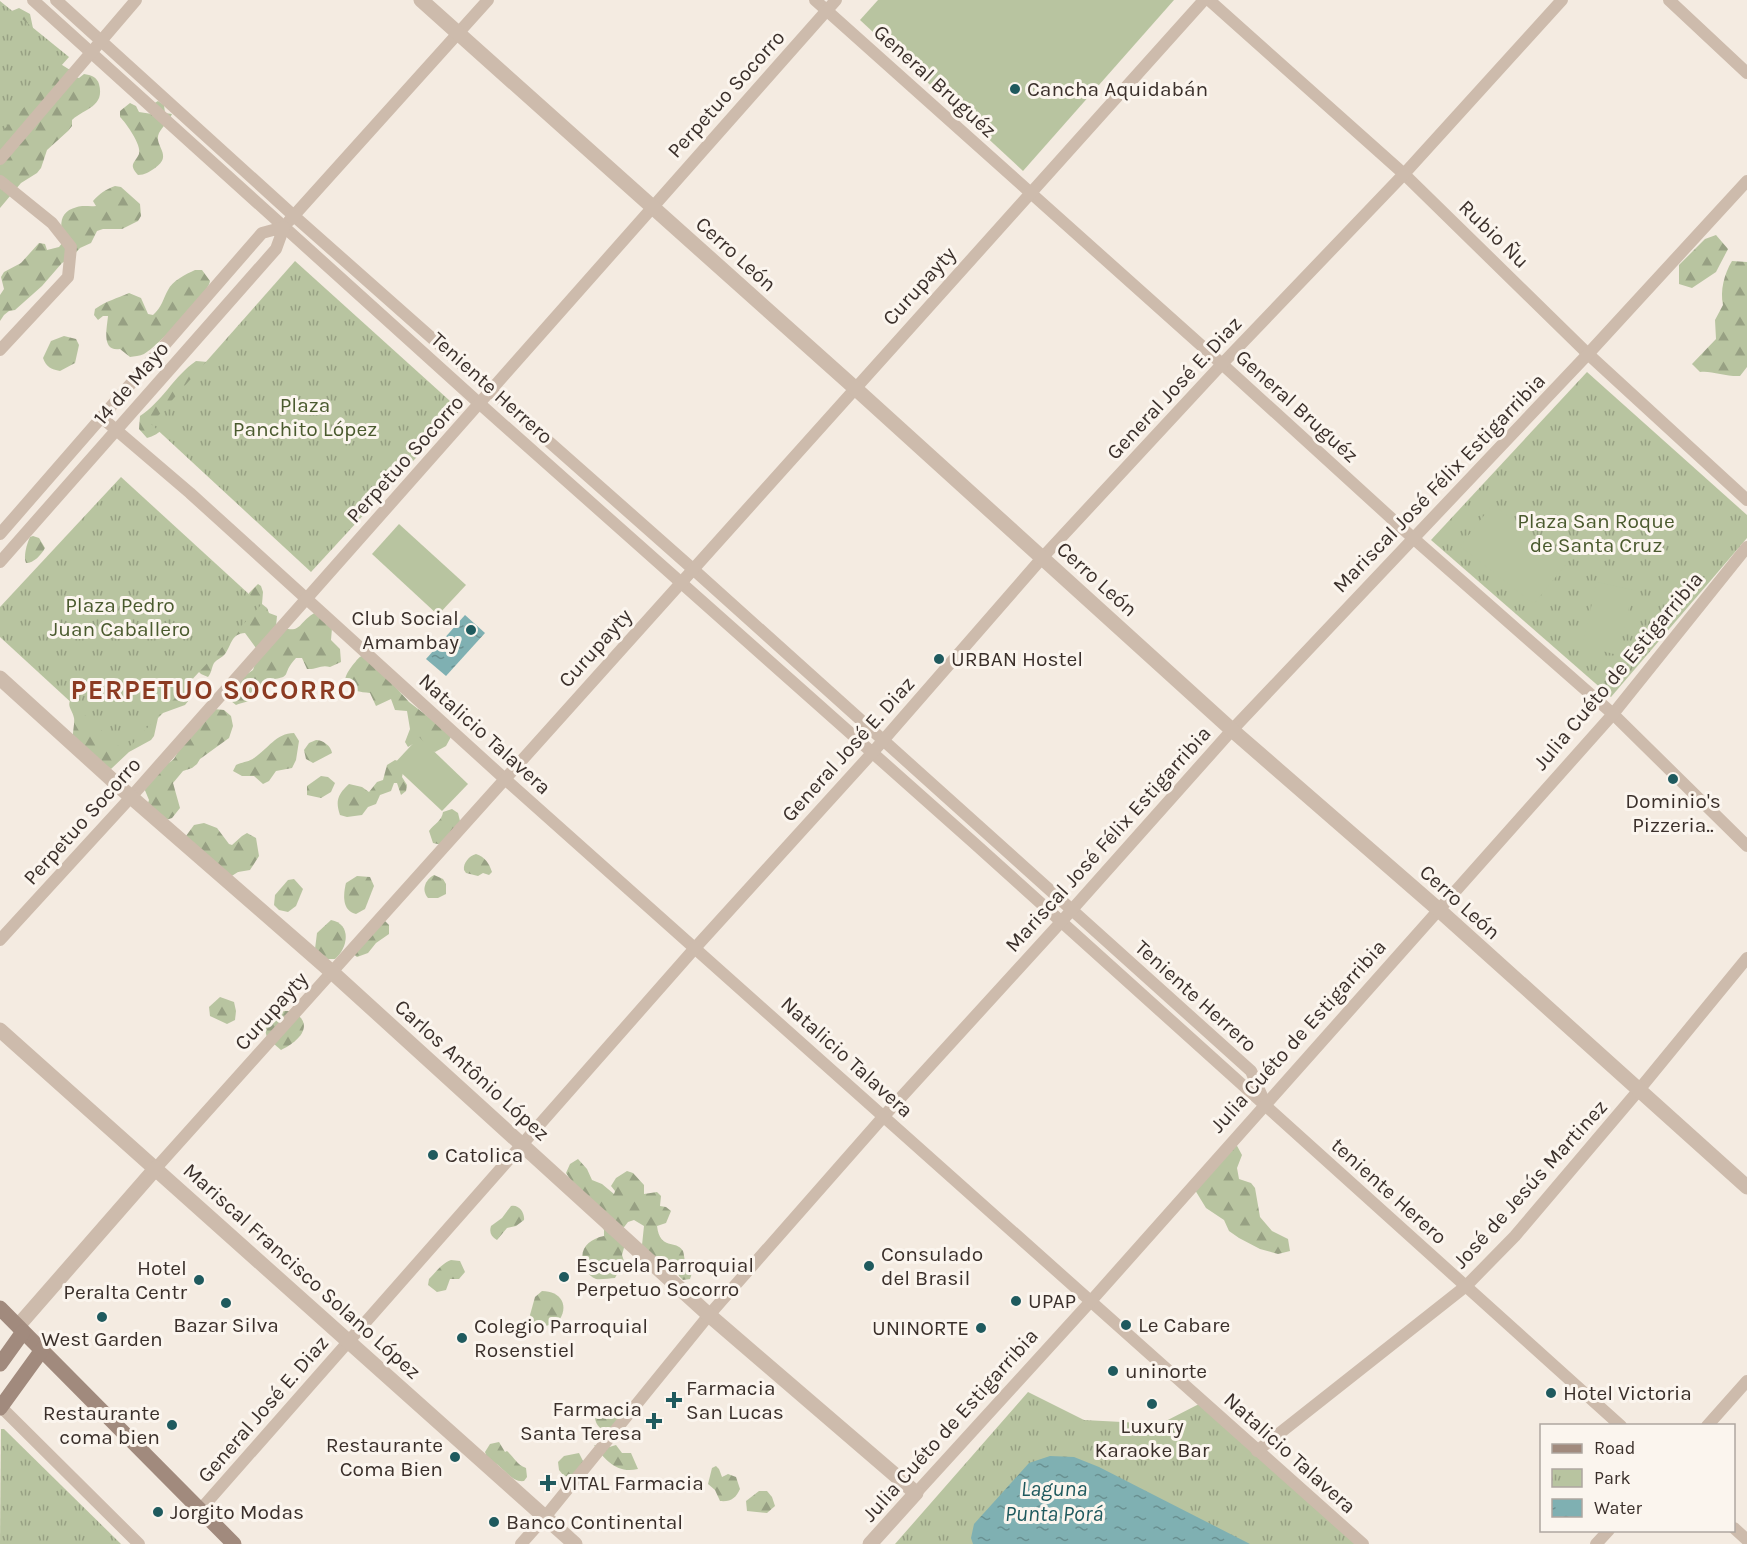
<svg xmlns="http://www.w3.org/2000/svg" width="1747" height="1544" font-family="Karla,sans-serif">
<style>
.forest{fill:url(#forest-firs)}
.park{fill:url(#park-tufts)}
.garden{fill:#b8c4a0}
.water{fill:url(#water-ripples)}
.lines{fill:none;stroke-linecap:round;stroke-linejoin:round}
.minor{stroke:#cdbbac;stroke-width:12}
.tertiary{stroke:#cdbbac;stroke-width:15}
.secondary{stroke:#a18a7d;stroke-width:15}
.poi-dot{fill:#1f5a5e;stroke:#fbf5ee;stroke-width:2}
.labels{text-anchor:middle;stroke-width:6;stroke-linejoin:round;paint-order:stroke}
.street-label{font-size:21px;fill:#3b302b;stroke:#fbf5ee}
.poi-label{font-size:21px;fill:#3b302b;stroke:#fbf5ee;text-anchor:start}
.park-label{font-size:21px;fill:#4a5a2e;stroke:#fbf5ee}
.water-label{font-size:22px;font-style:italic;fill:#1f5a5e;stroke:#fbf5ee}
.district-label{font-size:27px;font-weight:bold;letter-spacing:1.5px;fill:#8c3b22;stroke:#fbf5ee}
</style>
<defs>
<pattern id="forest-firs" width="22" height="20" patternUnits="userSpaceOnUse" patternTransform="scale(1.5)"><rect width="22" height="20" fill="#b8c4a0"/><path d="M5 1l3.5 6h-7zM16 11l3.5 6h-7z" fill="#97a083"/></pattern>
<pattern id="park-tufts" width="24" height="20" patternUnits="userSpaceOnUse" patternTransform="scale(1.5)"><rect width="24" height="20" fill="#b8c4a0"/><path d="M3 7l-1-3M5 7V3M7 7l1-3M15 17l-1-3M17 17v-4M19 17l1-3" fill="none" stroke="#97a083"/></pattern>
<pattern id="water-ripples" width="26" height="14" patternUnits="userSpaceOnUse" patternTransform="scale(1.5)"><rect width="26" height="14" fill="#7fb0b2"/><path d="M2 4q2-2 4 0t4 0M15 11q2-2 4 0t4 0" fill="none" stroke="#699091"/></pattern>
</defs>
<rect width="100%" height="100%" fill="#f4ebe1"/>
<g class="forest">
<path d="M 19,8 L 30,14 L 34,33 L 59,63 L 70,70 L 72,76 L 79,78 L 84,74 C 91,75 97,77 99,84 C 105,107 85,108 72,120 L 72,126 L 68,131 L 47,150 L 41,168 L 37,173 L 21,183 L 0,208 L 0,50 L 7,13 Z"/>
<path d="M 158,101 L 164,105 L 165,113 L 172,114 C 169,121 163,126 159,133 C 153,146 174,155 155,168 C 149,172 145,175 138,175 C 128,164 135,163 139,154 C 142,145 126,123 120,117 L 120,111 L 130,103 L 136,106 L 139,112 L 152,114 L 153,104 Z"/>
<path d="M 115,186 L 121,187 L 140,204 L 141,216 L 138,221 L 122,229 L 103,229 L 97,231 L 91,243 L 80,248 L 72,257 L 62,263 L 42,286 L 15,310 L 9,311 L 4,315 L 0,321 L 0,295 L 4,289 L 1,277 L 4,272 L 21,263 L 39,243 L 45,244 L 47,250 L 59,247 L 63,242 C 61,227 57,212 77,207 C 83,205 90,207 96,206 L 93,201 C 99,194 106,189 115,186 Z"/>
<polygon points="1716,235 1728,249 1716,272 1692,288 1679,284 1679,265 1705,239"/>
<path d="M 1732,261 L 1747,262 L 1747,367 L 1740,376 C 1727,377 1710,370 1700,372 L 1692,364 L 1716,339 L 1715,320 L 1723,305 C 1720,291 1724,274 1732,261 Z"/>
<path d="M 195,270 L 202,270 L 210,281 C 209,293 156,348 144,354 C 140,356 134,356 130,357 L 120,349 C 101,352 107,328 108,316 L 103,316 L 98,320 L 94,315 L 95,309 C 108,300 116,299 129,293 L 141,298 L 148,314 L 153,315 C 162,307 163,299 168,290 C 172,281 186,274 195,270 Z"/>
<path d="M 64,336 L 76,339 L 79,345 L 75,363 L 60,371 C 51,369 46,367 43,358 L 51,341 Z"/>
<path d="M 196,361 L 208,362 C 195,383 172,433 147,438 L 139,429 L 140,416 C 162,402 174,376 196,361 Z"/>
<path d="M 33,536 L 39,538 L 45,548 C 41,555 34,563 26,563 C 23,557 27,543 30,537 Z"/>
<path d="M 258,584 L 261,586 L 263,592 L 262,604 L 267,608 L 269,613 L 277,616 L 276,626 C 304,635 295,624 316,612 L 332,628 L 331,640 L 340,649 L 341,662 L 330,667 C 321,664 316,670 307,669 L 302,658 L 296,658 C 279,676 296,677 265,680 C 260,685 262,688 259,694 C 254,702 244,701 236,705 L 231,701 L 228,689 L 232,684 L 253,670 L 259,652 L 245,633 C 231,634 232,644 225,654 C 222,658 217,659 214,663 C 211,669 212,672 208,677 L 201,674 L 197,670 L 184,682 L 189,700 L 185,705 L 163,713 L 158,718 L 154,736 L 151,740 L 129,752 L 111,769 L 73,742 C 72,733 75,724 74,718 C 72,708 65,706 73,696 L 250,603 L 249,593 Z"/>
<path d="M 366,654 L 409,702 L 452,735 L 446,746 L 435,752 L 413,744 L 408,747 L 405,742 L 410,729 L 407,711 L 395,710 L 391,699 L 376,706 L 370,693 C 350,691 336,687 352,666 C 357,660 359,656 366,654 Z"/>
<path d="M 214,709 L 224,710 L 231,716 L 233,726 L 229,738 L 200,759 L 197,764 L 192,768 L 183,771 L 173,783 L 180,808 L 172,818 L 163,821 L 148,803 L 149,800 L 144,788 C 148,782 153,772 158,768 C 167,762 173,764 177,753 Z"/>
<path d="M 294,733 L 299,741 L 296,760 L 292,768 L 276,771 L 269,781 L 263,784 L 254,776 L 242,776 L 233,771 L 236,765 C 242,762 249,762 254,758 C 268,749 276,733 294,733 Z"/>
<path d="M 316,740 C 323,740 331,746 332,753 L 313,763 L 306,759 L 304,750 L 309,743 Z"/>
<path d="M 395,760 L 401,762 L 404,768 L 402,777 L 407,785 L 406,791 L 401,795 L 397,783 L 394,783 L 391,791 L 380,795 L 376,804 L 368,807 L 362,815 L 347,817 L 340,815 C 335,801 338,794 349,784 L 362,787 L 369,792 L 377,782 L 383,780 L 387,765 Z"/>
<polygon points="321,776 328,777 335,783 331,792 321,798 307,795 307,786"/>
<path d="M 452,809 L 458,813 L 461,825 L 442,845 L 433,843 L 429,831 C 434,824 442,821 443,812 Z"/>
<polygon points="204,823 217,828 229,844 232,845 242,836 247,833 256,838 259,856 250,870 238,872 227,879 186,836 194,825"/>
<path d="M 476,854 C 485,857 489,863 492,872 L 489,875 L 483,873 L 478,876 L 466,873 L 464,870 C 463,863 469,856 476,854 Z"/>
<path d="M 434,875 L 443,879 L 446,884 L 446,894 L 438,898 L 428,898 C 421,890 425,880 434,875 Z"/>
<path d="M 357,876 L 370,877 L 374,886 L 365,909 L 356,914 C 342,911 343,895 346,883 Z"/>
<polygon points="294,879 303,889 296,906 288,912 279,910 274,905 275,895 288,880"/>
<path d="M 331,920 C 352,924 348,948 335,959 L 327,959 L 315,949 L 317,933 Z"/>
<polygon points="385,921 389,925 389,934 376,943 368,953 357,957 352,953"/>
<polygon points="220,997 234,1002 236,1011 235,1020 227,1024 210,1016 209,1007"/>
<path d="M 284,1011 C 291,1011 293,1011 298,1015 C 314,1029 294,1044 281,1050 L 267,1038 L 265,1029 L 273,1018 Z"/>
<polygon points="1236,1144 1242,1155 1237,1168 1239,1179 1251,1183 1255,1188 1260,1217 1272,1231 1288,1239 1290,1251 1278,1254 1260,1249 1239,1238 1229,1231 1224,1220 1206,1208 1195,1190"/>
<path d="M 578,1159 L 587,1169 L 592,1180 L 602,1184 L 614,1194 L 615,1191 L 611,1186 L 616,1178 L 627,1171 L 633,1173 L 644,1185 L 644,1194 L 657,1192 L 661,1196 L 660,1206 L 666,1207 L 671,1211 L 666,1223 L 657,1226 C 660,1251 676,1239 683,1251 C 684,1254 684,1257 685,1261 C 687,1265 690,1269 692,1273 L 690,1279 L 683,1280 L 679,1276 L 675,1265 L 662,1267 L 642,1245 L 644,1226 L 634,1220 L 628,1222 L 621,1231 L 625,1244 L 622,1255 L 624,1261 L 615,1278 C 610,1278 601,1280 596,1279 C 590,1277 586,1271 584,1265 C 578,1249 589,1239 604,1236 L 604,1230 L 566,1173 L 570,1164 Z"/>
<path d="M 511,1206 C 519,1204 525,1213 524,1220 L 516,1226 L 507,1228 L 497,1240 C 491,1237 489,1232 491,1226 L 502,1218 Z"/>
<path d="M 451,1260 L 460,1261 L 465,1272 L 459,1279 L 450,1279 L 446,1290 L 437,1292 L 428,1285 L 429,1279 C 436,1272 441,1264 451,1260 Z"/>
<path d="M 542,1291 C 561,1291 570,1306 558,1322 L 543,1327 L 536,1326 L 530,1315 L 535,1297 Z"/>
<path d="M 613,1407 L 623,1413 L 609,1431 C 601,1430 596,1426 595,1418 L 601,1409 Z"/>
<path d="M 499,1442 L 505,1452 L 507,1451 C 515,1458 516,1464 526,1468 L 527,1477 L 524,1481 C 510,1483 502,1463 488,1460 L 485,1452 L 490,1444 Z"/>
<path d="M 594,1445 L 606,1448 L 616,1445 L 622,1453 L 631,1453 L 638,1469 C 617,1474 605,1460 594,1445 Z"/>
<polygon points="579,1453 583,1461 575,1477 564,1476 559,1470 558,1462 564,1456"/>
<path d="M 716,1466 L 719,1469 L 722,1477 L 728,1474 L 736,1477 L 740,1489 C 736,1498 731,1502 720,1501 L 715,1490 L 708,1484 L 712,1468 Z"/>
<polygon points="759,1491 767,1491 772,1497 775,1506 767,1513 747,1511 746,1501"/>
</g>
<g class="park">
<polygon points="0,1 69,57 0,134"/>
<polygon points="295,261 460,410 311,572 151,424"/>
<polygon points="1587,372 1747,515 1747,538 1611,697 1431,540"/>
<polygon points="121,477 261,605 125,752 0,637 0,607"/>
<polygon points="1028,1392 1084,1420 1160,1424 1199,1404 1359,1544 895,1544"/>
<polygon points="1,1429 4,1429 121,1544 0,1544"/>
</g>
<g class="garden">
<polygon points="878,0 1174,0 1023,171 860,20"/>
<polygon points="1493,504 1567,563 1534,604 1460,546"/>
<polygon points="399,524 466,585 438,615 372,554"/>
<polygon points="1597,582 1633,590 1618,655 1582,646"/>
<polygon points="419,737 468,784 442,811 393,765"/>
</g>
<g class="water">
<polygon points="465,615 485,633 446,676 426,659"/>
<polygon points="1050,1456 1074,1457 1099,1467 1250,1544 973,1544 971,1538 974,1524 1029,1463"/>
</g>
<g class="lines">
<g class="minor">
<polyline points="33,0 480,404 974,843 1621,1426"/>
<polyline points="56,0 294,216 694,570 1251,1071 1264,1101"/>
<polyline points="815,0 1222,364 1413,538 1613,714 1747,846"/>
<polyline points="1209,0 1404,174 1588,354 1747,500"/>
<polyline points="1669,0 1747,73"/>
<polyline points="0,159 136,0"/>
<polyline points="0,181 52,223 71,247 68,277 0,350"/>
<polyline points="289,221 488,0"/>
<polyline points="101,417 190,493 506,780 1363,1544"/>
<polyline points="0,534 262,233 284,227 276,249 0,562"/>
<polyline points="0,940 131,797 836,0"/>
<polyline points="156,1168 1204,0"/>
<polyline points="0,1406 139,1544"/>
<polyline points="1707,1426 1747,1381"/>
<polyline points="1257,1451 1466,1286 1515,1236 1638,1091 1747,958"/>
<polyline points="916,1493 1091,1301 1613,714 1747,547"/>
<polyline points="201,1509 695,948 873,752 1042,558 1222,364 1404,174 1562,0"/>
<polyline points="1734,1528 1747,1540"/>
<polyline points="521,1544 545,1517 709,1315 884,1116 1061,922 1232,730 1588,354 1747,181"/>
<polyline points="1596,1544 1609,1530"/>
</g>
<g class="tertiary">
<polyline points="421,0 856,389 1232,730 1439,910 1747,1187"/>
<polyline points="0,678 131,797 333,973 709,1315 916,1493 870,1544"/>
<polyline points="0,1030 575,1544"/>
<polyline points="18,1326 156,1168"/>
</g>
<g class="secondary">
<polyline points="0,1308 234,1544"/>
<polyline points="0,1364 23,1332"/>
<polyline points="0,1408 42,1350"/>
</g>
</g>
<g class="poi-dot">
<circle cx="1015" cy="89" r="6"/>
<circle cx="471" cy="630" r="6"/>
<circle cx="939" cy="659" r="6"/>
<circle cx="1673" cy="779" r="6"/>
<circle cx="433" cy="1155" r="6"/>
<circle cx="869" cy="1266" r="6"/>
<circle cx="564" cy="1277" r="6"/>
<circle cx="199" cy="1280" r="6"/>
<circle cx="1016" cy="1301" r="6"/>
<circle cx="226" cy="1303" r="6"/>
<circle cx="102" cy="1317" r="6"/>
<circle cx="1126" cy="1325" r="6"/>
<circle cx="981" cy="1328" r="6"/>
<circle cx="462" cy="1338" r="6"/>
<circle cx="1113" cy="1371" r="6"/>
<circle cx="1551" cy="1393" r="6"/>
<path d="M671 1391h6v6h6v6h-6v6h-6v-6h-6v-6h6z"/>
<circle cx="1152" cy="1404" r="6"/>
<path d="M651 1412h6v6h6v6h-6v6h-6v-6h-6v-6h6z"/>
<circle cx="172" cy="1425" r="6"/>
<circle cx="455" cy="1457" r="6"/>
<path d="M545 1474h6v6h6v6h-6v6h-6v-6h-6v-6h6z"/>
<circle cx="158" cy="1512" r="6"/>
<circle cx="494" cy="1522" r="6"/>
</g>
<g class="labels">
<g class="street-label">
<text transform="translate(935 81) rotate(42)" y="7">General Bruguéz</text>
<text transform="translate(726 94) rotate(-48)" y="7">Perpetuo Socorro</text>
<text transform="translate(1494 234) rotate(44)" y="7">Rubio Ñu</text>
<text transform="translate(736 254) rotate(42)" y="7">Cerro León</text>
<text transform="translate(919 286) rotate(-48)" y="7">Curupayty</text>
<text transform="translate(131 383) rotate(-49)" y="7">14 de Mayo</text>
<text transform="translate(492 388) rotate(42)" y="7">Teniente Herrero</text>
<text transform="translate(1174 388) rotate(-47)" y="7">General José E. Diaz</text>
<text transform="translate(1297 406) rotate(42)" y="7">General Bruguéz</text>
<text transform="translate(405 459) rotate(-48)" y="7">Perpetuo Socorro</text>
<text transform="translate(1439 483) rotate(-46)" y="7">Mariscal José Félix Estigarribia</text>
<text transform="translate(1097 579) rotate(42)" y="7">Cerro León</text>
<text transform="translate(595 648) rotate(-48)" y="7">Curupayty</text>
<text transform="translate(1618 671) rotate(-50)" y="7">Julia Cuéto de Estigarribia</text>
<text transform="translate(485 734) rotate(42)" y="7">Natalicio Talavera</text>
<text transform="translate(848 749) rotate(-48)" y="7">General José E. Diaz</text>
<text transform="translate(82 821) rotate(-48)" y="7">Perpetuo Socorro</text>
<text transform="translate(1108 839) rotate(-48)" y="7">Mariscal José Félix Estigarribia</text>
<text transform="translate(1460 902) rotate(42)" y="7">Cerro León</text>
<text transform="translate(1196 996) rotate(42)" y="7">Teniente Herrero</text>
<text transform="translate(271 1011) rotate(-48)" y="7">Curupayty</text>
<text transform="translate(1298 1036) rotate(-48)" y="7">Julia Cuéto de Estigarribia</text>
<text transform="translate(847 1057) rotate(42)" y="7">Natalicio Talavera</text>
<text transform="translate(472 1070) rotate(42)" y="7">Carlos Antônio López</text>
<text transform="translate(1530 1184) rotate(-48)" y="7">José de Jesús Martinez</text>
<text transform="translate(1389 1191) rotate(42)" y="7">teniente Herero</text>
<text transform="translate(302 1271) rotate(42)" y="7">Mariscal Francisco Solano López</text>
<text transform="translate(263 1409) rotate(-49)" y="7">General José E. Diaz</text>
<text transform="translate(950 1425) rotate(-48)" y="7">Julia Cuéto de Estigarribia</text>
<text transform="translate(1290 1453) rotate(42)" y="7">Natalicio Talavera</text>
</g>
<g class="poi-label">
<text x="1027" y="96">Cancha Aquidabán</text>
<text x="459" y="625" text-anchor="end">Club Social<tspan x="459" dy="24">Amambay</tspan></text>
<text x="951" y="666">URBAN Hostel</text>
<text x="1673" y="808" text-anchor="middle">Dominio's<tspan x="1673" dy="24">Pizzeria..</tspan></text>
<text x="445" y="1162">Catolica</text>
<text x="881" y="1261">Consulado<tspan x="881" dy="24">del Brasil</tspan></text>
<text x="576" y="1272">Escuela Parroquial<tspan x="576" dy="24">Perpetuo Socorro</tspan></text>
<text x="187" y="1275" text-anchor="end">Hotel<tspan x="187" dy="24">Peralta Centr</tspan></text>
<text x="1028" y="1308">UPAP</text>
<text x="226" y="1332" text-anchor="middle">Bazar Silva</text>
<text x="1138" y="1332">Le Cabare</text>
<text x="474" y="1333">Colegio Parroquial<tspan x="474" dy="24">Rosenstiel</tspan></text>
<text x="969" y="1335" text-anchor="end">UNINORTE</text>
<text x="102" y="1346" text-anchor="middle">West Garden</text>
<text x="1125" y="1378">uninorte</text>
<text x="686" y="1395">Farmacia<tspan x="686" dy="24">San Lucas</tspan></text>
<text x="1563" y="1400">Hotel Victoria</text>
<text x="642" y="1416" text-anchor="end">Farmacia<tspan x="642" dy="24">Santa Teresa</tspan></text>
<text x="160" y="1420" text-anchor="end">Restaurante<tspan x="160" dy="24">coma bien</tspan></text>
<text x="1152" y="1433" text-anchor="middle">Luxury<tspan x="1152" dy="24">Karaoke Bar</tspan></text>
<text x="443" y="1452" text-anchor="end">Restaurante<tspan x="443" dy="24">Coma Bien</tspan></text>
<text x="560" y="1490">VITAL Farmacia</text>
<text x="170" y="1519">Jorgito Modas</text>
<text x="506" y="1529">Banco Continental</text>
</g>
<g class="park-label">
<text x="305" y="412">Plaza<tspan x="305" dy="24">Panchito López</tspan></text>
<text x="1596" y="528">Plaza San Roque<tspan x="1596" dy="24">de Santa Cruz</tspan></text>
<text x="120" y="612">Plaza Pedro<tspan x="120" dy="24">Juan Caballero</tspan></text>
</g>
<g class="water-label">
<text x="1054" y="1496">Laguna<tspan x="1054" dy="25">Punta Porá</tspan></text>
</g>
<g class="district-label">
<text x="214" y="699">PERPETUO SOCORRO</text>
</g>
</g>
<rect x="1540" y="1424" width="195" height="108" fill="#fbf5ee" stroke="#aea6a0" stroke-width="1.5"/>
<rect x="1552" y="1444" width="30" height="9" fill="#a18a7d" stroke="#aea6a0" stroke-width="1.5"/>
<text x="1594" y="1454" font-size="18" fill="#3b302b">Road</text>
<rect x="1552" y="1469" width="30" height="18" fill="url(#park-tufts)" stroke="#aea6a0" stroke-width="1.5"/>
<text x="1594" y="1484" font-size="18" fill="#3b302b">Park</text>
<rect x="1552" y="1499" width="30" height="18" fill="url(#water-ripples)" stroke="#aea6a0" stroke-width="1.5"/>
<text x="1594" y="1514" font-size="18" fill="#3b302b">Water</text>
</svg>
